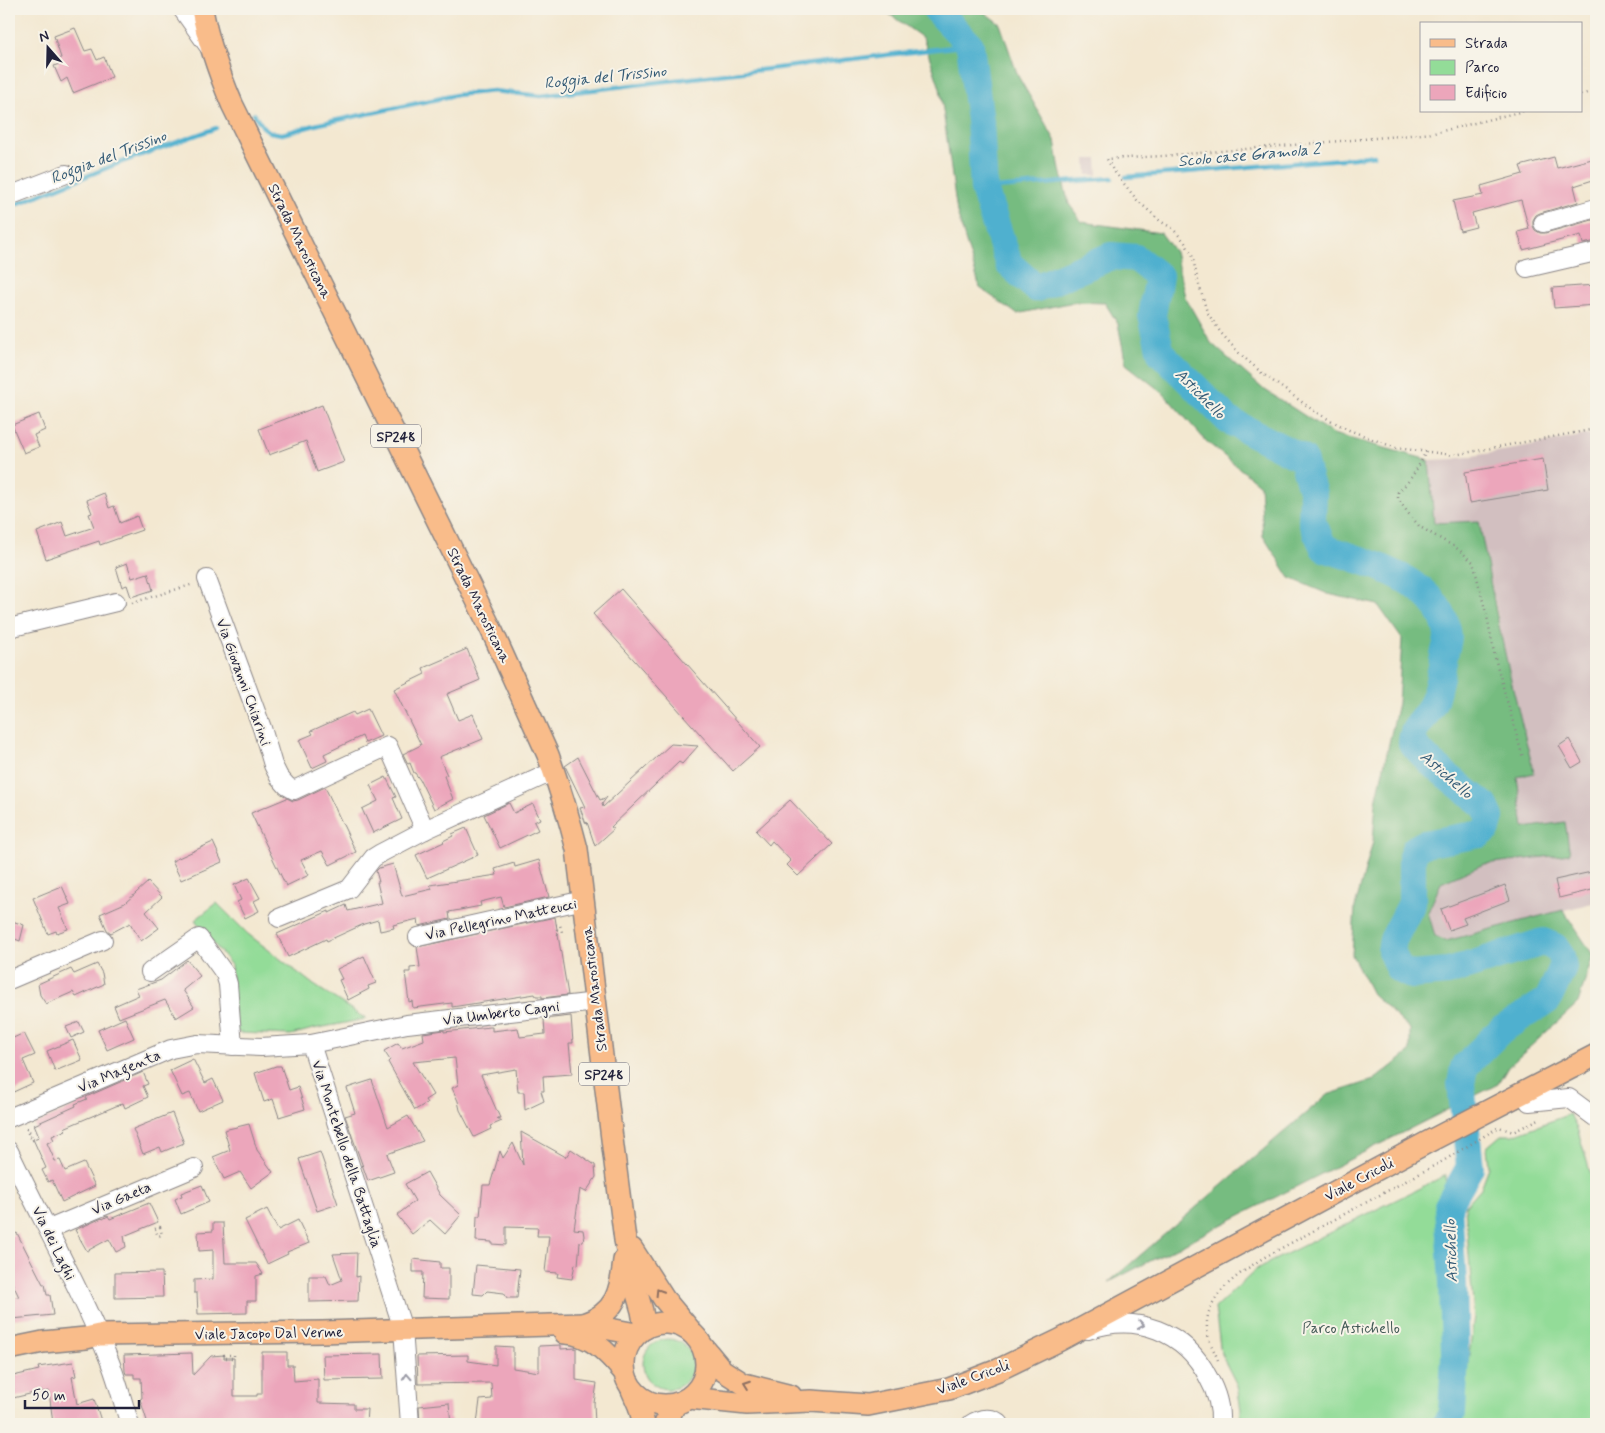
<svg xmlns="http://www.w3.org/2000/svg" width="1605" height="1433" font-family="Mynerve,sans-serif">
<style>
.industrial{fill:#d2bfc0}
.green{fill:#93dc98;stroke:#5a7f6a}
.forest{fill:#76bc80;stroke:#4c6f5e}
.lines{fill:none;stroke-linecap:round;stroke-linejoin:round}
.stream{stroke:#50b0cf;stroke-width:4.5}
.river{stroke:#50b0cf;stroke-width:28}
.building{fill:#eca6bb}
.minor-casing{stroke:#8a8586;stroke-width:20}
.major-casing{stroke:#8a8586;stroke-width:24}
.path{stroke:#8a8586;stroke-width:2.5;stroke-dasharray:1 4;stroke-linecap:butt}
.minor{stroke:#fff;stroke-width:18}
.major{stroke:#f9bc8a;stroke-width:21}
.oneway{stroke:#8e6f62}
.oneway2{stroke:#9c9ca7}
.labels{text-anchor:middle;stroke-width:4;stroke-linejoin:round;paint-order:stroke}
.shield{fill:#f7f3e8;stroke:#62616f;stroke-width:1}
.shield-label{font-size:14px;font-weight:bold;fill:#22223b}
.street-label{font-size:15px;fill:#22223b;stroke:#f7f3e8}
.park-label{font-size:15px;fill:#445a57;stroke:#f7f3e8}
.water-label{font-size:16px;font-style:italic;fill:#345b76;stroke:#f7f3e8}
</style>
<rect width="100%" height="100%" fill="#f7f3e8"/>
<filter id="ink" filterUnits="userSpaceOnUse"><feTurbulence type="fractalNoise" baseFrequency=".02" numOctaves="2"/><feDisplacementMap in="SourceGraphic" scale="10" xChannelSelector="R" yChannelSelector="G"/><feConvolveMatrix kernelMatrix="1 2 1 2 8 2 1 2 1" color-interpolation-filters="sRGB"/></filter>
<filter id="wash" filterUnits="userSpaceOnUse"><feTurbulence type="fractalNoise" baseFrequency=".0096" numOctaves="4" result="noise"/><feDisplacementMap in="SourceGraphic" scale="20" xChannelSelector="R" yChannelSelector="G"/><feGaussianBlur stdDeviation="1.12" result="paint"/><feColorMatrix in="noise" values="0 0 0 0 0 0 0 0 0 0 0 0 0 0 0 0 0 1.4 0 .05"/><feComposite in="paint" operator="in"/></filter>
<g filter="url(#wash)">
<rect width="100%" height="100%" fill="#f3e8d1"/>
<g class="industrial">
<polygon points="1086,159 1097,159 1098,175 1087,175"/>
<polygon points="1596,433 1596,902 1446,941 1435,936 1428,912 1441,883 1484,864 1570,854 1524,828 1517,777 1534,773 1510,677 1479,521 1434,523 1429,460 1454,459 1521,448"/>
</g>
<g class="green">
<polygon points="217,903 248,934 314,985 366,1019 313,1029 291,1035 239,1033 235,1029 231,965 195,920"/>
<polygon points="1570,1114 1578,1131 1596,1192 1596,1424 1460,1424 1474,1317 1465,1206 1481,1188 1489,1167 1487,1147 1501,1135 1513,1135"/>
<polygon points="1446,1175 1445,1229 1446,1380 1435,1424 1240,1424 1241,1410 1237,1385 1221,1354 1215,1308 1258,1268"/>
<circle cx="668" cy="1364" r="25"/>
</g>
<polygon class="forest" points="882,9 980,9 1000,24 1018,76 1055,140 1060,170 1069,204 1082,222 1161,233 1175,252 1185,297 1211,343 1262,388 1333,434 1429,460 1434,523 1479,521 1496,612 1510,676 1534,773 1517,777 1524,828 1565,822 1570,854 1484,864 1441,883 1428,912 1435,936 1446,941 1563,910 1593,955 1578,1003 1508,1067 1498,1084 1109,1282 1327,1095 1374,1080 1410,1052 1410,1029 1372,994 1352,955 1355,907 1373,841 1376,802 1398,703 1402,639 1378,605 1328,594 1290,578 1263,536 1260,485 1207,442 1163,393 1126,364 1118,324 1105,303 1074,302 1017,314 980,288 957,213 940,88 923,38"/>
<g class="lines">
<g class="stream">
<polyline points="254,114 263,127 270,132 282,134 319,124 456,95 493,91 541,96 970,45"/>
<polyline points="1126,177 1354,158 1374,155"/>
<polyline points="984,189 1112,178"/>
<polyline points="9,207 122,162 216,128"/>
</g>
<path class="river" d="M 936,9 L 970,45 L 980,121 L 984,189 L 1009,264 L 1036,288 L 1111,256 L 1136,258 L 1159,276 L 1152,316 L 1161,353 L 1228,420 L 1303,459 L 1313,494 L 1312,522 L 1324,548 C 1368,563 1442,580 1448,636 C 1448,641 1446,647 1445,651 C 1442,668 1439,684 1434,700 C 1428,717 1412,725 1412,743 L 1430,762 L 1485,806 L 1490,817 L 1487,829 L 1480,834 L 1424,844 L 1415,849 L 1412,856 L 1412,903 L 1393,940 L 1391,951 L 1399,969 L 1411,975 L 1448,972 L 1543,942 L 1555,947 L 1561,956 L 1563,967 L 1548,1000 L 1501,1030 L 1464,1067 L 1461,1084 L 1470,1167 L 1448,1206 L 1453,1283 L 1455,1356 L 1452,1413 L 1446,1424"/>
</g>
<g id="blocks">
<g class="building">
<polygon points="75,28 85,51 92,49 97,60 104,57 112,77 73,93 67,78 61,82 54,66 59,64 57,59 61,58 54,36"/>
<polygon points="1554,157 1557,168 1596,158 1596,179 1574,186 1578,202 1540,213 1536,215 1533,220 1533,226 1535,230 1540,233 1545,233 1596,219 1596,241 1583,244 1581,235 1523,250 1518,232 1529,229 1521,200 1472,213 1476,227 1460,231 1453,201 1483,195 1481,186 1523,174 1520,166"/>
<polygon points="1596,285 1596,305 1554,308 1552,288"/>
<polygon points="322,405 344,462 317,472 306,441 269,455 259,429"/>
<polygon points="39,414 45,430 34,435 39,447 24,453 12,425"/>
<polygon points="1543,459 1548,490 1470,503 1465,472"/>
<polygon points="104,493 109,508 114,506 120,523 137,516 142,530 100,545 99,541 46,559 37,532 62,522 67,536 94,527 89,514 92,513 87,500"/>
<polygon points="127,563 132,578 148,573 153,590 131,597 127,585 122,587 116,567"/>
<polygon points="621,589 760,747 733,771 593,614"/>
<polygon points="467,649 480,680 447,694 458,720 473,714 483,739 439,757 447,775 444,776 453,799 434,809 420,780 415,773 414,773 410,763 408,764 403,754 421,745 394,689 425,674 423,668"/>
<polygon points="368,709 381,736 365,743 362,736 324,754 327,761 312,768 299,740 313,734 311,731 353,712 355,715"/>
<polygon points="1569,739 1582,762 1572,768 1559,746"/>
<polygon points="671,744 698,746 682,764 679,762 611,827 614,829 595,846 587,822 586,824 580,808 585,807 565,766 578,757 600,800 607,797 602,804 603,807"/>
<polygon points="386,777 396,797 393,798 402,819 373,833 362,809 378,801 370,785"/>
<polygon points="325,787 356,852 330,865 322,851 301,860 309,875 286,886 251,813 287,798 293,801 298,800"/>
<polygon points="790,800 832,844 798,876 787,865 791,861 772,841 769,845 756,831"/>
<polygon points="509,803 514,813 533,804 540,819 534,822 538,830 500,848 484,815"/>
<polygon points="466,828 478,855 427,878 416,855 444,842 443,841 453,836 452,834"/>
<polygon points="213,842 222,862 181,880 172,861"/>
<polygon points="539,860 549,897 504,907 501,897 480,902 481,906 449,912 450,919 419,926 418,919 393,925 394,928 380,931 378,920 364,924 327,941 326,939 288,957 277,934 329,911 329,913 346,905 348,911 382,903 377,882 379,882 376,871 379,868 393,864 402,896 432,889 430,885 497,875 495,869 514,863 515,867"/>
<polygon points="1596,871 1596,889 1559,898 1555,880"/>
<polygon points="249,878 260,898 254,901 259,911 245,918 237,902 241,900 234,885"/>
<polygon points="148,882 162,897 146,912 159,928 141,941 130,923 111,933 107,930 100,914 125,903"/>
<polygon points="1505,885 1510,900 1463,918 1466,924 1449,930 1441,909"/>
<polygon points="62,886 70,904 59,908 68,929 57,933 56,931 48,934 33,898"/>
<polygon points="555,917 568,995 542,998 542,996 536,996 535,994 452,1007 452,1003 413,1008 412,1001 409,1002 405,972 410,972 410,968 420,967 417,947"/>
<polygon points="9,920 24,925 20,941 15,939 9,942"/>
<polygon points="364,956 376,983 368,986 369,989 348,1000 339,980 342,979 337,969"/>
<polygon points="187,960 200,976 183,990 194,1007 176,1018 165,1000 119,1018 114,1006 139,995 136,989 161,980"/>
<polygon points="97,964 102,973 104,984 76,997 73,992 46,1004 40,995 38,984 71,969 74,974"/>
<polygon points="571,1016 573,1043 569,1043 572,1074 543,1076 544,1091 541,1091 544,1101 525,1110 524,1092 518,1092 516,1069 481,1075 500,1118 497,1118 502,1121 490,1126 491,1129 474,1137 460,1110 458,1101 452,1088 458,1085 455,1058 413,1062 433,1095 425,1100 427,1103 415,1110 388,1062 390,1060 384,1051 398,1043 402,1048 424,1040 423,1033 444,1030 444,1032 490,1027 492,1027 492,1031 518,1028 520,1037 545,1034 544,1019"/>
<polygon points="125,1018 134,1038 107,1050 98,1030"/>
<polygon points="79,1022 84,1032 71,1038 66,1027"/>
<polygon points="24,1033 35,1055 23,1060 33,1083 9,1094 9,1040"/>
<polygon points="73,1040 82,1060 55,1071 47,1051"/>
<polygon points="193,1059 205,1083 213,1079 223,1100 198,1111 190,1093 182,1096 170,1070"/>
<polygon points="276,1066 281,1066 289,1090 298,1087 305,1109 279,1117 273,1099 264,1102 255,1073"/>
<polygon points="143,1072 148,1084 143,1086 148,1097 125,1108 123,1103 64,1128 66,1130 52,1136 54,1140 47,1143 55,1161 60,1160 65,1171 84,1163 95,1186 62,1202 52,1180 48,1182 42,1170 46,1168 33,1139 39,1137 34,1125 76,1106 75,1104 87,1099 86,1097"/>
<polygon points="372,1080 388,1127 408,1116 423,1141 387,1154 394,1172 368,1181 345,1116 355,1113 347,1088"/>
<polygon points="172,1113 184,1143 162,1152 160,1147 143,1154 133,1129"/>
<polygon points="249,1124 257,1150 273,1172 251,1188 240,1172 224,1179 213,1157 230,1150 224,1130"/>
<polygon points="521,1132 566,1157 571,1149 595,1165 596,1177 586,1192 580,1189 574,1229 583,1230 584,1236 583,1241 580,1242 578,1265 575,1264 572,1279 557,1277 558,1273 545,1272 549,1236 537,1236 538,1228 506,1227 506,1245 492,1244 492,1242 476,1241 477,1216 480,1216 483,1185 490,1185 500,1151 503,1158 513,1143 523,1165"/>
<polygon points="320,1152 338,1204 317,1211 299,1159"/>
<polygon points="427,1172 440,1195 461,1215 445,1234 430,1220 412,1234 397,1215 415,1201 405,1184"/>
<polygon points="202,1185 209,1202 181,1214 175,1199 182,1196 181,1193"/>
<polygon points="149,1203 158,1222 124,1236 126,1247 116,1252 109,1239 87,1251 75,1230 102,1218 103,1219 108,1216 110,1219"/>
<polygon points="267,1209 278,1230 298,1220 309,1243 287,1252 288,1254 267,1264 245,1220"/>
<polygon points="213,1223 223,1223 225,1263 256,1263 263,1274 256,1276 256,1301 247,1301 247,1313 198,1314 197,1293 194,1293 194,1280 213,1279 213,1250 199,1251 198,1232 213,1231"/>
<polygon points="17,1233 43,1284 45,1284 47,1295 50,1295 53,1315 12,1319 9,1298 19,1297 9,1276 9,1237"/>
<polygon points="357,1253 356,1277 359,1276 358,1301 309,1302 309,1276 326,1276 330,1285 342,1280 333,1254"/>
<polygon points="413,1259 440,1262 440,1268 449,1268 449,1299 422,1298 423,1272 413,1272"/>
<polygon points="476,1265 520,1269 517,1298 507,1298 504,1293 487,1291 483,1295 473,1294"/>
<polygon points="162,1272 163,1297 115,1298 115,1273"/>
<polygon points="561,1345 561,1349 576,1348 576,1380 597,1383 594,1403 595,1424 477,1424 480,1400 492,1399 491,1383 418,1384 417,1356 468,1355 468,1361 496,1365 496,1346 513,1347 513,1368 539,1372 539,1346"/>
<polygon points="262,1352 287,1352 287,1365 293,1365 294,1381 318,1379 318,1403 354,1404 354,1409 367,1409 366,1424 148,1424 140,1399 142,1398 141,1378 134,1378 134,1374 126,1374 125,1371 124,1355 192,1353 193,1375 211,1356 224,1355 224,1358 234,1358 234,1396 257,1396 257,1394 262,1394"/>
<polygon points="382,1354 383,1379 324,1380 323,1355"/>
<polygon points="73,1362 76,1376 72,1377 77,1404 94,1399 102,1424 53,1424 49,1391 42,1392 42,1391 9,1399 9,1377 39,1370 38,1367"/>
<polygon points="449,1403 451,1424 420,1424 419,1406"/>
</g>
</g>
</g>
<g filter="url(#ink)">
<use href="#blocks" fill-opacity="0" stroke="#8a8586" stroke-width="1"/>
<g class="lines">
<defs>
<g id="minor">
<polyline points="182,9 209,47"/>
<polyline points="9,196 66,174"/>
<polyline points="1543,223 1596,208"/>
<polyline points="1527,268 1596,252"/>
<polyline points="207,579 262,728 273,765 279,777 287,786 294,790 388,746 425,830"/>
<polyline points="9,628 116,602"/>
<polyline points="279,918 349,889 373,858 381,853 425,830 554,771"/>
<polyline points="418,937 584,900"/>
<polyline points="150,972 199,938 225,974 228,984 233,1046"/>
<polyline points="9,980 103,940"/>
<polyline points="311,1044 403,1329 410,1424"/>
<polyline points="1529,1102 1569,1098 1596,1118"/>
<polyline points="9,1118 171,1049 197,1044 261,1047 311,1044 407,1024 596,1002"/>
<path d="M 9,1151 C 42,1221 81,1290 110,1362 C 118,1382 123,1404 130,1424"/>
<polyline points="49,1229 194,1168"/>
<path d="M 1088,1330 C 1136,1313 1185,1331 1208,1377 C 1216,1391 1221,1407 1220,1424"/>
<path d="M 971,1424 C 980,1418 993,1416 1000,1424"/>
</g>
<g id="major">
<path d="M 202,9 C 208,43 219,73 232,104 L 492,631 L 548,755 C 559,786 569,817 577,849 L 613,1147 L 625,1240 L 634,1283 L 642,1311 L 645,1328"/>
<polyline points="632,1249 664,1299 690,1330"/>
<circle cx="665" cy="1364" r="41"/>
<path d="M 583,1324 C 616,1314 621,1291 624,1260"/>
<path d="M 565,1333 C 591,1334 608,1353 624,1372"/>
<polyline points="703,1347 722,1370 744,1384 791,1396"/>
<polyline points="9,1349 43,1342 86,1338 99,1335 322,1332 583,1324 636,1334"/>
<polyline points="632,1390 639,1406 644,1424"/>
<polyline points="689,1398 747,1404 811,1401 868,1405 949,1389 998,1370 1060,1340 1426,1143 1596,1055"/>
<polyline points="665,1424 675,1405"/>
</g>
</defs>
<use href="#minor" class="minor-casing"/>
<use href="#major" class="major-casing"/>
<g class="path">
<polyline points="1581,95 1596,90"/>
<polyline points="1523,111 1434,133 1163,156 1107,159 1113,170 1137,200 1160,221 1172,228 1184,241 1192,255 1199,285 1207,312 1221,333 1239,353 1263,374 1317,413 1349,430 1396,448 1454,455 1596,429"/>
<path d="M 1426,451 C 1419,466 1411,481 1398,492 L 1398,499 L 1408,513 L 1420,527 L 1458,549 L 1473,562 L 1488,621 L 1495,658 L 1523,758"/>
<polyline points="132,603 194,584"/>
<polygon points="556,925 560,925 562,932 558,934"/>
<polygon points="26,1128 28,1128 33,1140 31,1141"/>
<polygon points="160,1227 162,1235 158,1236 155,1229"/>
<rect x="224" y="1355" width="10" height="3"/>
<path d="M 1218,1360 C 1215,1352 1210,1344 1208,1335 C 1200,1299 1237,1275 1263,1258 L 1443,1161 L 1499,1127 L 1513,1132 L 1541,1118"/>
</g>
<use href="#minor" class="minor"/>
<use href="#major" class="major"/>
</g>
<defs><path id="oneway-chevron" d="M-2-3.5L2.5 0L-2 3.5" fill="none" stroke-width="1.6" stroke-linecap="round" stroke-linejoin="round" transform="scale(1.25)"/></defs>
<g class="oneway">
<use href="#oneway-chevron" transform="translate(659 1292) rotate(-122)"/>
<use href="#oneway-chevron" transform="translate(747 1384) rotate(-160)"/>
</g>
<g class="oneway2">
<use href="#oneway-chevron" transform="translate(1141 1325) rotate(9)"/>
<use href="#oneway-chevron" transform="translate(407 1377) rotate(-93)"/>
</g>
</g>
<g class="labels">
<g class="shield">
<rect x="371" y="424.5" width="50" height="23" rx="4"/>
<rect x="579" y="1062.5" width="50" height="23" rx="4"/>
</g>
<g class="shield-label">
<text x="396" y="441">SP248</text>
<text x="604" y="1079">SP248</text>
</g>
<g class="street-label">
<text transform="translate(300 241) rotate(64)" y="5">Strada Marosticana</text>
<text transform="translate(479 605) rotate(64)" y="5">Strada Marosticana</text>
<text transform="translate(244 682) rotate(70)" y="5">Via Giovanni Chiarini</text>
<text transform="translate(501 919) rotate(-12)" y="5">Via Pellegrino Matteucci</text>
<text transform="translate(594 989) rotate(-97)" y="5">Strada Marosticana</text>
<text transform="translate(501 1013) rotate(-7)" y="5">Via Umberto Cagni</text>
<text transform="translate(119 1071) rotate(-23)" y="5">Via Magenta</text>
<text transform="translate(347 1154) rotate(72)" y="5">Via Montebello della Battaglia</text>
<text transform="translate(1359 1179) rotate(-28)" y="5">Viale Cricoli</text>
<text transform="translate(121 1198) rotate(-23)" y="5">Via Gaeta</text>
<text transform="translate(54 1243) rotate(64)" y="5">Via dei Laghi</text>
<text transform="translate(269 1333) rotate(-1)" y="5">Viale Jacopo Dal Verme</text>
<text transform="translate(973 1377) rotate(-20)" y="5">Viale Cricoli</text>
</g>
<g class="park-label">
<text x="1351" y="1333">Parco Astichello</text>
</g>
<g class="water-label">
<text transform="translate(605 76) rotate(-6)" y="6">Roggia del Trissino</text>
<text transform="translate(1249 154) rotate(-5)" y="6">Scolo case Gramola 2</text>
<text transform="translate(108 156) rotate(-21)" y="6">Roggia del Trissino</text>
<text transform="translate(1201 393) rotate(45)" y="6">Astichello</text>
<text transform="translate(1447 774) rotate(41)" y="6">Astichello</text>
<text transform="translate(1450 1251) rotate(-92)" y="6">Astichello</text>
</g>
</g>
<rect width="1605" height="1433" fill="none" stroke="#f7f3e8" stroke-width="30"/>
<rect x="1420" y="22" width="162" height="90" fill="#f7f3e8" stroke="#a29fa3"/>
<rect x="1430" y="39" width="25" height="8" fill="#f9bc8a" stroke="#a29fa3"/>
<text x="1465" y="48" font-size="15" fill="#22223b">Strada</text>
<rect x="1430" y="60" width="25" height="15" fill="#93dc98" stroke="#a29fa3"/>
<text x="1465" y="72" font-size="15" fill="#22223b">Parco</text>
<rect x="1430" y="85" width="25" height="15" fill="#eca6bb" stroke="#a29fa3"/>
<text x="1465" y="98" font-size="15" fill="#22223b">Edificio</text>
<g transform="translate(48 48) rotate(340)" stroke="#f7f3e8" stroke-width="4" paint-order="stroke">
<path d="M0-4L9 19L0 12L-9 19Z" fill="#22223b"/>
<text y="-8" font-size="14" font-weight="bold" text-anchor="middle" fill="#22223b">N</text>
</g>
<path d="M25 1400v8h114v-8" fill="none" stroke="#22223b" stroke-width="2.5"/>
<text x="32" y="1400" font-size="15" fill="#22223b" stroke="#f7f3e8" stroke-width="4" paint-order="stroke">50 m</text>
</svg>
